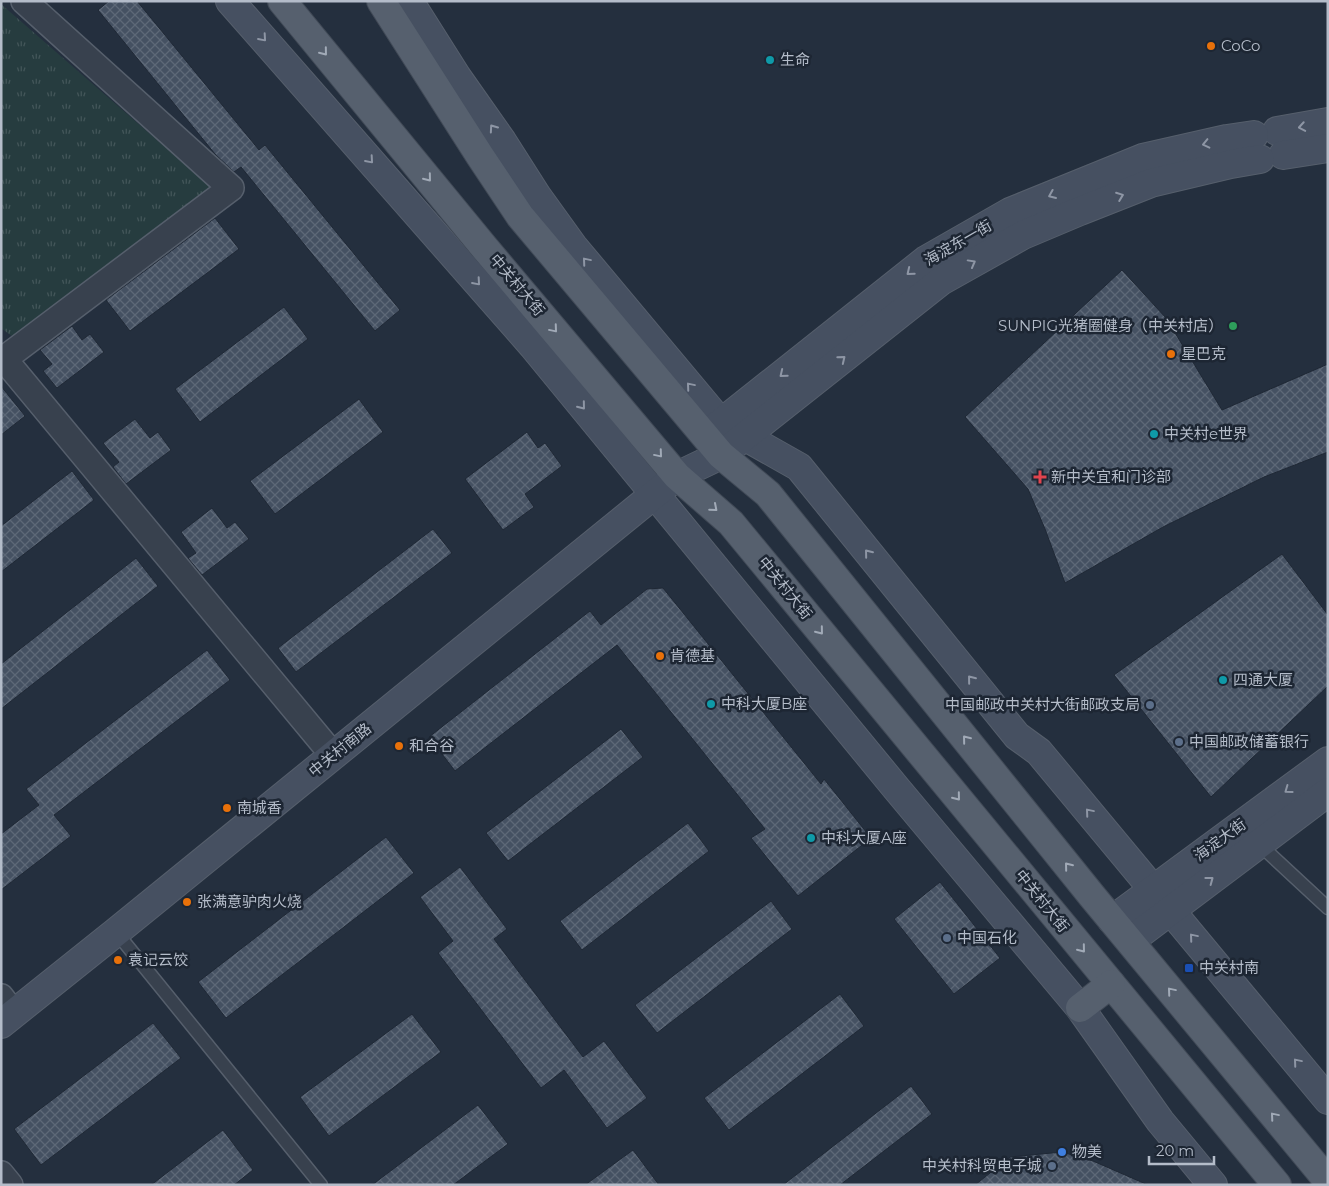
<svg xmlns="http://www.w3.org/2000/svg" width="1329" height="1186" font-family="Montserrat,'Noto Sans SC',sans-serif">
<style>
.park{fill:url(#park-tufts)}
.building{fill:url(#building-cross-hatch);stroke:#1f2835}
.lines{fill:none;stroke-linecap:round;stroke-linejoin:round}
.lane-casing{stroke:#565f6c;stroke-width:15}
.street-casing{stroke:#565f6c;stroke-width:28}
.secondary-casing{stroke:#565f6c;stroke-width:30}
.primary-casing{stroke:#414a57;stroke-width:30}
.lane{stroke:#38414e;stroke-width:12}
.street{stroke:#38414e;stroke-width:25}
.secondary{stroke:#465061;stroke-width:28}
.primary{stroke:#56606e;stroke-width:28}
.oneway{stroke:#8e96a5}
.oneway2{stroke:#a1aab7}
.food-dot{fill:#e8710a;stroke:#1d2633;stroke-width:2}
.culture-dot{fill:#0f9aa8;stroke:#1d2633;stroke-width:2}
.leisure-dot{fill:#2e9e5b;stroke:#1d2633;stroke-width:2}
.health-dot{fill:#e0444e;stroke:#1d2633;stroke-width:2}
.service-dot{fill:#5c6f8a;stroke:#1d2633;stroke-width:2}
.transit-dot{fill:#1a4fb4;stroke:#1d2633;stroke-width:2}
.shop-dot{fill:#3f7fe0;stroke:#1d2633;stroke-width:2}
.labels{text-anchor:middle;stroke-width:5;stroke-linejoin:round;paint-order:stroke}
.poi-label{font-size:15px;fill:#b4bcc9;stroke:#1d2633;text-anchor:start}
.street-label{font-size:15px;fill:#b4bcc9;stroke:#1d2633}
</style>
<defs>
<pattern id="park-tufts" width="24" height="20" patternUnits="userSpaceOnUse" patternTransform="scale(1.25)"><rect width="24" height="20" fill="#263c3f"/><path d="M3 7l-1-3M5 7V3M7 7l1-3M15 17l-1-3M17 17v-4M19 17l1-3" fill="none" stroke="#435659"/></pattern>
<pattern id="building-cross-hatch" width="8" height="8" patternUnits="userSpaceOnUse" patternTransform="scale(1.25)"><rect width="8" height="8" fill="#455162"/><path d="M0 0l8 8M0 8l8-8" fill="none" stroke="#5d6877"/></pattern>
</defs>
<rect width="100%" height="100%" fill="#242f3e"/>
<polygon class="park" points="1,4 212,188 13,337 1,328"/>
<g class="building">
<polygon points="109,1 137,1 259,150 265,145 400,310 375,331 241,167 234,172 215,154 98,10"/>
<polygon points="215,218 239,249 130,331 106,300"/>
<polygon points="1122,270 1166,318 1222,410 1328,364 1328,452 1264,477 1163,527 1065,583 1045,529 1028,489 965,417"/>
<polygon points="284,307 308,339 200,422 175,389"/>
<polygon points="72,326 82,340 90,334 104,352 57,388 43,371 52,364 40,350"/>
<polygon points="1,386 25,416 1,435"/>
<polygon points="359,399 383,432 275,514 250,481"/>
<polygon points="135,419 150,438 158,432 171,450 126,484 113,467 119,462 103,443"/>
<polygon points="527,432 538,448 545,443 562,466 525,494 534,507 503,530 465,479"/>
<polygon points="72,471 94,500 1,572 1,526"/>
<polygon points="212,508 227,528 235,522 249,539 202,575 188,558 196,553 181,532"/>
<polygon points="433,529 452,553 296,672 278,648"/>
<polygon points="1282,554 1328,615 1328,686 1211,797 1114,675"/>
<polygon points="136,558 158,586 1,709 1,664"/>
<polygon points="663,588 821,784 824,779 871,838 798,896 751,838 765,829 617,645 455,771 429,737 590,611 601,625 647,589"/>
<polygon points="207,650 230,680 54,815 71,836 1,890 1,834 39,805 26,789"/>
<polygon points="621,729 643,757 508,861 486,833"/>
<polygon points="688,823 709,851 582,950 560,921"/>
<polygon points="386,837 414,873 226,1018 198,982"/>
<polygon points="460,867 507,929 494,939 583,1057 604,1041 647,1098 607,1128 564,1070 541,1088 438,953 453,941 420,897"/>
<polygon points="940,882 1000,958 954,994 894,919"/>
<polygon points="771,901 792,929 657,1033 635,1005"/>
<polygon points="840,994 864,1026 729,1130 704,1098"/>
<polygon points="412,1014 441,1052 329,1136 300,1097"/>
<polygon points="153,1023 181,1058 41,1165 14,1129"/>
<polygon points="911,1086 932,1114 840,1185 783,1185"/>
<polygon points="478,1105 508,1144 453,1185 372,1185"/>
<polygon points="223,1130 253,1170 234,1185 151,1185"/>
<polygon points="633,1150 659,1185 585,1185"/>
<polygon points="1062,1152 1093,1161 1148,1185 975,1185 1010,1157"/>
</g>
<g class="lines">
<defs>
<g id="lane">
<polyline points="1259,844 1328,908"/>
<polyline points="116,932 321,1185"/>
</g>
<g id="street">
<polyline points="24,1 231,188 4,359 333,755"/>
<polyline points="1,997 14,1014"/>
<polyline points="1,1174 10,1185"/>
</g>
<g id="secondary">
<polyline points="230,1 533,346 896,788 1080,1008 1160,1121 1213,1185"/>
<polyline points="409,1 457,77 502,141 537,196 573,246 721,423 799,467 1017,736 1039,752 1328,1100"/>
<polyline points="1277,131 1328,122"/>
<polyline points="1283,155 1328,148"/>
<polyline points="707,434 926,260 1010,212 1143,158 1227,139 1254,135"/>
<polyline points="1112,920 1328,761"/>
<polyline points="1130,941 1328,792"/>
<polyline points="1,1024 116,932 677,476 721,455 941,281 1023,235 1080,211 1151,183 1231,164 1260,159"/>
</g>
<g id="primary">
<polyline points="282,1 484,247 677,476 731,523 1277,1185"/>
<polyline points="381,1 480,156 520,216 721,455 768,494 1092,896 1328,1181"/>
<polyline points="1080,1008 1111,984"/>
</g>
</defs>
<use href="#lane" class="lane-casing"/>
<use href="#street" class="street-casing"/>
<use href="#secondary" class="secondary-casing"/>
<use href="#primary" class="primary-casing"/>
<use href="#lane" class="lane"/>
<use href="#street" class="street"/>
<use href="#secondary" class="secondary"/>
<use href="#primary" class="primary"/>
</g>
<defs><path id="oneway-chevron" d="M-2-3.5L2.5 0L-2 3.5" fill="none" stroke-width="1.6" stroke-linecap="round" stroke-linejoin="round" transform="scale(1.25)"/></defs>
<g class="oneway">
<use href="#oneway-chevron" transform="translate(263 38) rotate(49)"/>
<use href="#oneway-chevron" transform="translate(1302 127) rotate(170)"/>
<use href="#oneway-chevron" transform="translate(493 128) rotate(-125)"/>
<use href="#oneway-chevron" transform="translate(1206 144) rotate(167)"/>
<use href="#oneway-chevron" transform="translate(370 160) rotate(49)"/>
<use href="#oneway-chevron" transform="translate(1052 195) rotate(157)"/>
<use href="#oneway-chevron" transform="translate(1120 196) rotate(-21)"/>
<use href="#oneway-chevron" transform="translate(586 261) rotate(-130)"/>
<use href="#oneway-chevron" transform="translate(972 263) rotate(-29)"/>
<use href="#oneway-chevron" transform="translate(910 272) rotate(141)"/>
<use href="#oneway-chevron" transform="translate(477 282) rotate(49)"/>
<use href="#oneway-chevron" transform="translate(842 359) rotate(-39)"/>
<use href="#oneway-chevron" transform="translate(783 374) rotate(141)"/>
<use href="#oneway-chevron" transform="translate(690 386) rotate(-130)"/>
<use href="#oneway-chevron" transform="translate(582 406) rotate(51)"/>
<use href="#oneway-chevron" transform="translate(868 553) rotate(-129)"/>
<use href="#oneway-chevron" transform="translate(971 679) rotate(-129)"/>
<use href="#oneway-chevron" transform="translate(1288 790) rotate(144)"/>
<use href="#oneway-chevron" transform="translate(1089 812) rotate(-130)"/>
<use href="#oneway-chevron" transform="translate(1210 880) rotate(-37)"/>
<use href="#oneway-chevron" transform="translate(1193 937) rotate(-130)"/>
<use href="#oneway-chevron" transform="translate(1297 1062) rotate(-130)"/>
</g>
<g class="oneway2">
<use href="#oneway-chevron" transform="translate(324 52) rotate(51)"/>
<use href="#oneway-chevron" transform="translate(428 178) rotate(51)"/>
<use href="#oneway-chevron" transform="translate(554 329) rotate(50)"/>
<use href="#oneway-chevron" transform="translate(659 454) rotate(50)"/>
<use href="#oneway-chevron" transform="translate(714 508) rotate(41)"/>
<use href="#oneway-chevron" transform="translate(820 631) rotate(51)"/>
<use href="#oneway-chevron" transform="translate(966 739) rotate(-129)"/>
<use href="#oneway-chevron" transform="translate(957 797) rotate(51)"/>
<use href="#oneway-chevron" transform="translate(1068 866) rotate(-129)"/>
<use href="#oneway-chevron" transform="translate(1082 949) rotate(51)"/>
<use href="#oneway-chevron" transform="translate(1171 991) rotate(-130)"/>
<use href="#oneway-chevron" transform="translate(1274 1116) rotate(-130)"/>
</g>
<g class="food-dot">
<circle cx="1211" cy="46" r="5"/>
<circle cx="1171" cy="354" r="5"/>
<circle cx="660" cy="656" r="5"/>
<circle cx="399" cy="746" r="5"/>
<circle cx="227" cy="808" r="5"/>
<circle cx="187" cy="902" r="5"/>
<circle cx="118" cy="960" r="5"/>
</g>
<g class="culture-dot">
<circle cx="770" cy="60" r="5"/>
<circle cx="1154" cy="434" r="5"/>
<circle cx="1223" cy="680" r="5"/>
<circle cx="711" cy="704" r="5"/>
<circle cx="811" cy="838" r="5"/>
</g>
<circle class="leisure-dot" cx="1233" cy="326" r="5"/>
<path class="health-dot" d="M1037.5 469.5h5v5h5v5h-5v5h-5v-5h-5v-5h5z"/>
<g class="service-dot">
<circle cx="1150" cy="705" r="5"/>
<circle cx="1179" cy="742" r="5"/>
<circle cx="947" cy="938" r="5"/>
<circle cx="1052" cy="1166" r="5"/>
</g>
<rect class="transit-dot" x="1184" y="963" width="10" height="10" rx="2.5"/>
<circle class="shop-dot" cx="1062" cy="1152" r="5"/>
<g class="labels">
<g class="poi-label">
<text x="1221" y="51">CoCo</text>
<text x="780" y="65">生命</text>
<text x="1223" y="331" text-anchor="end">SUNPIG光猪圈健身（中关村店）</text>
<text x="1181" y="359">星巴克</text>
<text x="1164" y="439">中关村e世界</text>
<text x="1051" y="482">新中关宜和门诊部</text>
<text x="670" y="661">肯德基</text>
<text x="1233" y="685">四通大厦</text>
<text x="721" y="709">中科大厦B座</text>
<text x="1140" y="710" text-anchor="end">中国邮政中关村大街邮政支局</text>
<text x="1189" y="747">中国邮政储蓄银行</text>
<text x="409" y="751">和合谷</text>
<text x="237" y="813">南城香</text>
<text x="821" y="843">中科大厦A座</text>
<text x="197" y="907">张满意驴肉火烧</text>
<text x="957" y="943">中国石化</text>
<text x="128" y="965">袁记云饺</text>
<text x="1199" y="973">中关村南</text>
<text x="1072" y="1157">物美</text>
<text x="1042" y="1171" text-anchor="end">中关村科贸电子城</text>
</g>
<g class="street-label">
<text transform="translate(958 243) rotate(-30)" y="5">海淀东一街</text>
<text transform="translate(517 285) rotate(50)" y="5">中关村大街</text>
<text transform="translate(785 588) rotate(51)" y="5">中关村大街</text>
<text transform="translate(340 750) rotate(-39)" y="5">中关村南路</text>
<text transform="translate(1220 840) rotate(-36)" y="5">海淀大街</text>
<text transform="translate(1042 901) rotate(51)" y="5">中关村大街</text>
</g>
</g>
<rect width="1329" height="1186" fill="none" stroke="#b4bcc9" stroke-width="5"/>
<path d="M1149 1156v8h65v-8" fill="none" stroke="#b4bcc9" stroke-width="2.5"/>
<text x="1156" y="1156" font-size="15" fill="#b4bcc9" stroke="#1d2633" stroke-width="4" paint-order="stroke">20 m</text>
</svg>
